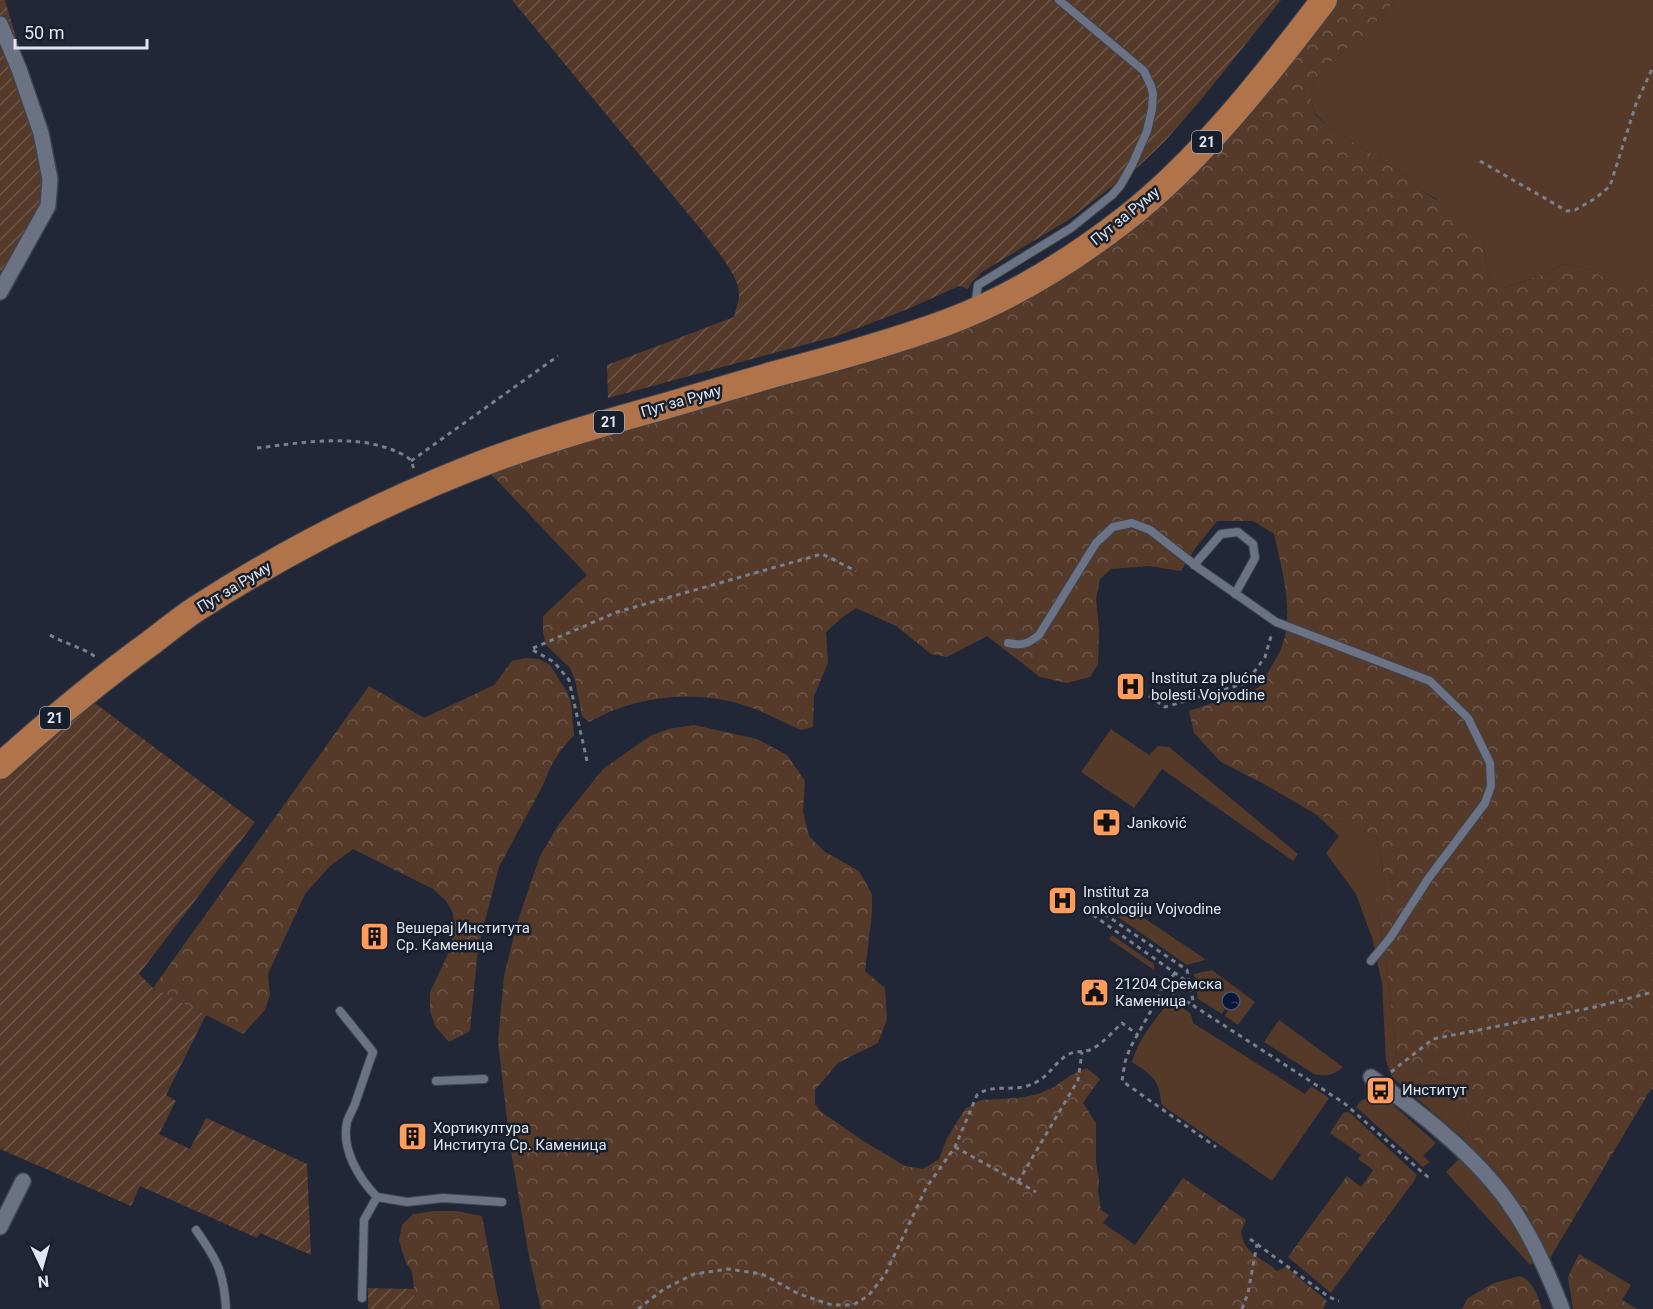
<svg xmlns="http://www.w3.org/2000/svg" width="1653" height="1309" font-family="Roboto,sans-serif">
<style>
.grass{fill:#553a2a}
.forest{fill:url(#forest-crowns)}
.garden{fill:url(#garden-furrows)}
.water{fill:url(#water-ripples);stroke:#4a546e;stroke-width:1.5}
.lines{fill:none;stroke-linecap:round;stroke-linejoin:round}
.lane-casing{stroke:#3d434f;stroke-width:10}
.street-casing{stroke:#3d434f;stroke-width:18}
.primary-casing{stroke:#3d434f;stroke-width:28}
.path{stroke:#7a7f8c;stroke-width:3;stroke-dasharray:4.5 4.5;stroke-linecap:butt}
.lane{stroke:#6a7284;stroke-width:8}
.street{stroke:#6a7284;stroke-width:15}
.primary{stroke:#b0734a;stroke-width:26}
.labels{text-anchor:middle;stroke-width:5;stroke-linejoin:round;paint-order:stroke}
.shield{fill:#171e2c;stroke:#a4a9b4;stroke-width:1.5}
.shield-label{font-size:14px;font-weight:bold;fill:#e0e5ef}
.street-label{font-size:15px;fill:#e0e5ef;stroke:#171e2c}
.poi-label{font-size:15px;fill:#e0e5ef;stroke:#171e2c;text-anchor:start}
</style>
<defs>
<pattern id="forest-crowns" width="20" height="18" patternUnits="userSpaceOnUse" patternTransform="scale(1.5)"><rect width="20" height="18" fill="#553a2a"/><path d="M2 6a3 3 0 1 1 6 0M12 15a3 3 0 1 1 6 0" fill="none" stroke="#6d5649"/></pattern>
<pattern id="garden-furrows" width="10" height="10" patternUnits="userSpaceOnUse" patternTransform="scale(1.5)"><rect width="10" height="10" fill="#553a2a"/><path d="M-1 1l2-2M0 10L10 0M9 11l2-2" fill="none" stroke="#6d5649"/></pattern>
<pattern id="water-ripples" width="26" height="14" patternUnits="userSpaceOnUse" patternTransform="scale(1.5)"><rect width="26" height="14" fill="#0a1637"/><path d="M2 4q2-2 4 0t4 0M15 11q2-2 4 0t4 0" fill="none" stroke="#2d3854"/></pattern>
</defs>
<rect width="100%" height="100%" fill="#212736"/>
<g class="grass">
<polygon points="1395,0 1653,0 1653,284 1615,284 1589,269 1563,264 1549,272 1505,288 1491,282 1486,261 1484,241 1435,198 1422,191 1403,174 1326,125 1315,113 1310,95 1318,76 1332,61 1370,29"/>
<polygon points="1111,729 1149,755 1158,746 1169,747 1298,854 1293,861 1162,769 1134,808 1081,772"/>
<polygon points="1317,815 1351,824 1378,838 1386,890 1377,911 1386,962 1398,1064 1412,1070 1446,1080 1458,1099 1473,1138 1530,1219 1463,1138 1392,1077 1386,1061 1382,983 1372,938 1356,894 1326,853 1339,836"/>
<polygon points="1123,904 1205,959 1205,960 1187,965 1115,915"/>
<polygon points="1112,935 1154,964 1154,970 1109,939"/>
<path d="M 1212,970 L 1255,1002 L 1238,1025 L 1225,1016 L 1228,1010 L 1239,1006 L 1240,1000 L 1231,992 C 1224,994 1221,997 1222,1004 L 1225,1009 L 1222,1014 L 1198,999 L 1194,974 Z"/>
<path d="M 1171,999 L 1191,1014 L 1193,1023 L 1305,1094 L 1311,1086 L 1329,1098 L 1272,1181 L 1162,1105 C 1160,1100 1161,1096 1159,1090 C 1156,1076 1143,1070 1132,1062 C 1139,1037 1156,1019 1171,999 Z"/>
<path d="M 1279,1020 L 1343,1067 C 1335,1075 1324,1077 1314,1074 L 1264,1042 Z"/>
<polygon points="1374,1096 1384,1097 1436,1143 1423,1156 1430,1162 1423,1167 1356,1107 1362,1100"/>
<path d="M 1460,1158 C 1493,1191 1512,1222 1535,1262 L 1530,1265 L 1446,1172 Z"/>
</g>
<g class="forest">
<path d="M 1335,0 L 1395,0 L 1370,29 L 1332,61 L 1318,76 L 1310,95 L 1315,114 L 1326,125 L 1403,174 L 1422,191 L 1463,216 L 1484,241 L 1486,261 L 1491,282 L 1505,288 L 1549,272 L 1563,264 L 1589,269 L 1615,284 L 1653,284 L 1653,1090 L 1651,1089 L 1550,1258 L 1530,1219 L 1473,1138 L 1458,1099 L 1446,1080 L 1412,1070 L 1398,1064 L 1386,962 L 1377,910 L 1386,890 L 1378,838 L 1351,824 L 1317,815 L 1264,784 L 1221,762 L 1194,733 L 1189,711 L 1258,688 C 1265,676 1274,664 1280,651 C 1296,616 1282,570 1274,534 L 1253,521 L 1217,521 L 1194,550 L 1181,571 L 1149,566 L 1111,569 L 1100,579 L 1096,599 L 1099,629 L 1098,664 L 1090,677 L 1067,683 L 1040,677 L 987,636 L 947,657 L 931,654 L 896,626 L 856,608 L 844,616 L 826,632 L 828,663 L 814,696 L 813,727 L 801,730 C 785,723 770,715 755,709 C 701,688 638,694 589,722 L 582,716 L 575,680 L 570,668 L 546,645 L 543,632 L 543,616 L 587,575 L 488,471 L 741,395 L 848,369 L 920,345 L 1040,291 Z"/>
<polygon points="525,658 539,659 550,665 567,692 571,702 574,735 561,750 551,766 543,785 499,867 478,948 470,1031 449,1042 435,1026 430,1011 430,992 450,950 454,928 453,913 446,901 433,889 353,849 330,866 305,894 268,974 270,995 265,1010 243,1034 153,988 369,686 424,718 494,685 512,661"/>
<path d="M 694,725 L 757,739 L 787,755 L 805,781 L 803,811 L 809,836 L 825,852 L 859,871 L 872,894 L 872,914 L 865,971 L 885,988 L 887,1019 L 878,1043 L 838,1063 L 815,1090 L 815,1104 L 820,1111 L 862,1140 L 905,1166 L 923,1169 L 939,1159 L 947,1138 L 965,1109 L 981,1100 L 1019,1098 L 1038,1094 L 1054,1087 L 1071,1075 L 1087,1068 L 1100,1079 L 1083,1103 L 1096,1123 L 1096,1162 L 1099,1179 L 1098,1191 L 1101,1210 L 1109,1215 L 1103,1223 L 1135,1245 L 1183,1178 L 1246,1220 L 1241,1232 C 1242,1236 1243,1242 1246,1246 C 1253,1257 1268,1262 1277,1271 L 1286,1267 L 1327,1301 L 1323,1309 L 541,1309 L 528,1251 L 510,1145 L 498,1041 L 504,976 L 518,920 L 540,856 L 559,824 L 603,769 L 650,736 L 668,729 Z"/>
<polygon points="1347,1112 1350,1113 1417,1175 1414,1181 1331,1293 1288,1257 1347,1176 1361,1187 1373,1170 1358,1159 1361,1155 1330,1133 1343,1113"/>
<polygon points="435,1211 456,1211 482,1216 500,1309 414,1309 414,1289 412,1271 406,1263 399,1240 402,1225 413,1214"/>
<polygon points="1579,1254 1631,1285 1622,1300 1637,1309 1573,1309 1568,1277"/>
<path d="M 1520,1276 C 1534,1282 1537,1295 1542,1309 L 1462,1309 L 1468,1298 L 1494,1283 Z"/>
</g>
<g class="garden">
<polygon points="0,0 5,0 36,105 47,210 0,299"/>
<path d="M 512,0 L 1281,0 L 1200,101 L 1165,141 L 1139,166 L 1067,221 L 982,272 L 971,283 L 968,289 L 959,286 L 908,309 L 837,336 L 608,398 L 607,365 L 734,317 C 735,311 738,304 739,298 C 741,276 715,249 703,232 Z"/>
<polygon points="88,698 255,822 139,974 153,988 206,1015 166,1095 176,1101 159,1134 190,1149 206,1118 307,1164 311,1255 260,1233 257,1238 140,1186 131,1206 0,1149 0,777"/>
<polygon points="368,1288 414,1289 414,1309 368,1309"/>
</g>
<circle class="water" cx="1231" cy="1001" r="9"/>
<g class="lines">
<defs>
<g id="lane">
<polyline points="975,306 978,285 1071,228 1112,195 1120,186 1132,165 1147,131 1152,109 1153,94 1151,86 1144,71 1059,0"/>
<polyline points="1194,565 1221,534 1238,532 1253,544 1255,558 1235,594"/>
<path d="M 1008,643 C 1022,646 1028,644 1039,635 L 1096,543 L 1113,527 L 1132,523 L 1150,530 L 1200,569 L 1276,622 L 1430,681 L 1468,718 L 1490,763 L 1491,786 L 1485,803 L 1428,879 L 1390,938 L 1371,961"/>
<path d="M 340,1011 L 373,1052 C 367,1068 362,1084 356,1101 C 354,1108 349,1115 347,1122 C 341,1149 359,1179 377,1197"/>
<polyline points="436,1081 484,1079"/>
<path d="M 196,1230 C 217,1260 224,1272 226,1309"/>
<polyline points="362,1298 364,1220 377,1197 407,1202 443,1198 502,1202"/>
</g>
<g id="street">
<polyline points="0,24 19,69 41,133 50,179 48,206 0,292"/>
<path d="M 1371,1077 C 1414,1108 1461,1144 1495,1185 C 1525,1221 1545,1265 1562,1309"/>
<polyline points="0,1227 23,1181"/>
</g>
<path id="primary" d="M 0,766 C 49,722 99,680 152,642 C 166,631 181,619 196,609 C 280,555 375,506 468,469 C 531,444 597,425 662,407 C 700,396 737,385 775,374 C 833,359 891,343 948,322 C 1011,298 1071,261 1124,220 C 1199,162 1266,76 1324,0"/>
</defs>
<use href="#lane" class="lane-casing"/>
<use href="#street" class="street-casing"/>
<use href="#primary" class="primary-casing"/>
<g class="path">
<polyline points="1480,161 1567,211 1575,210 1596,198 1610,186 1636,104 1653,67"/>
<path d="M 257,448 C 300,443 354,433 395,451 C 400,453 408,456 411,461 C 413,464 413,467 414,470"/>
<polyline points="411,461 558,356"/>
<path d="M 50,635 C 65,644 83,647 97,658"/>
<polyline points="1149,696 1165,707 1246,683 1265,657 1272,633"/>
<polyline points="587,761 569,680 554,662 531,649 617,612 822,554 856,571"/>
<polyline points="1097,909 1187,970 1194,1006 1344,1103 1430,1179"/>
<polyline points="1093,915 1189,983"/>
<polyline points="1175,973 1163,987 1157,1000 1130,1048 1125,1062 1122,1081 1216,1147"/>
<polyline points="1163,987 1194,1006"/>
<polyline points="1391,1072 1433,1039 1595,1007 1653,992"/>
<polyline points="955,1147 1036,1192"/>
<polyline points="1018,1182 1078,1080 1082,1052"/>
<polyline points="1250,1239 1329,1297 1339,1301"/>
<path d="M 638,1309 L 664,1289 L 694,1274 L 728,1269 L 762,1274 L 799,1294 L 832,1305 L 853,1305 L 868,1296 L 885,1275 L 926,1188 L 955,1147 L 977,1095 C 991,1084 1011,1091 1027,1086 C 1049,1079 1051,1066 1067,1055 C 1074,1051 1082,1052 1090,1050 C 1103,1044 1112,1032 1122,1023 L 1138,1035"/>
<polyline points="1242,1309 1248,1293 1257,1244"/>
</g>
<use href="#lane" class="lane"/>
<use href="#street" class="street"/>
<use href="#primary" class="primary"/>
</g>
<defs>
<symbol id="hospital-square" viewBox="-11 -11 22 22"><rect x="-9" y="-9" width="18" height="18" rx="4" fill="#ff9b5b" stroke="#171e2c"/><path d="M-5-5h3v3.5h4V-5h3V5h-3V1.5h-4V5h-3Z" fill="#111"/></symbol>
<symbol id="pharmacy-square" viewBox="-11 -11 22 22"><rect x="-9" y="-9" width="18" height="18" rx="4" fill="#ff9b5b" stroke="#171e2c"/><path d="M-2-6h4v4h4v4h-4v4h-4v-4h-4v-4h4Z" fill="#111"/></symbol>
<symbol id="building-square" viewBox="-11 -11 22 22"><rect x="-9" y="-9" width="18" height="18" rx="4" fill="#ff9b5b" stroke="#171e2c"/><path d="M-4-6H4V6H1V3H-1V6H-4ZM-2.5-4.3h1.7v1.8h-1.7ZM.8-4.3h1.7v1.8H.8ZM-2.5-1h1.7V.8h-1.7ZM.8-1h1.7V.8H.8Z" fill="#111"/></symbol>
<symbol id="civic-square" viewBox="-11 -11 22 22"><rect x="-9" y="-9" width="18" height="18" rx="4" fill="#ff9b5b" stroke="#171e2c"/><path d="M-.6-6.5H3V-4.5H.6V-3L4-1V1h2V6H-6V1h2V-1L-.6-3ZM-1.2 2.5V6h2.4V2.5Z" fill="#111"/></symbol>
<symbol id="bus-square" viewBox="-11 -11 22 22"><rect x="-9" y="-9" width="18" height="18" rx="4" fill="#ff9b5b" stroke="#171e2c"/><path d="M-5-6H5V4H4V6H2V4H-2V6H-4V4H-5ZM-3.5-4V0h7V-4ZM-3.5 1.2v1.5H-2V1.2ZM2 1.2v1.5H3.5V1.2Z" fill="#111"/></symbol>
</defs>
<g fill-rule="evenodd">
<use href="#hospital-square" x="1114" y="670" width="33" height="33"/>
<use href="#pharmacy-square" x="1090" y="806" width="33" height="33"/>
<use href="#hospital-square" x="1046" y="884" width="33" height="33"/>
<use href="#building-square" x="358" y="920" width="33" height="33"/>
<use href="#civic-square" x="1078" y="976" width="33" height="33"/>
<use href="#bus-square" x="1364" y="1074" width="33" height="33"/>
<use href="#building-square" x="396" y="1120" width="33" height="33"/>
</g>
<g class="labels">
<g class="shield">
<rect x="1192" y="131" width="30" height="22" rx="4.5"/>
<rect x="594" y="411" width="30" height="22" rx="4.5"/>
<rect x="40" y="707" width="30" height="22" rx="4.5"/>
</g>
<g class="shield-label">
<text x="1207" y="147">21</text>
<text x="609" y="427">21</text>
<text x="55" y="723">21</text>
</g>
<g class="street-label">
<text transform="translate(1125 216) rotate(-39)" y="5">Пут за Руму</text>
<text transform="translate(681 401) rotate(-16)" y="5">Пут за Руму</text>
<text transform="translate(234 587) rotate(-31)" y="5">Пут за Руму</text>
</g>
<g class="poi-label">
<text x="1151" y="683">Institut za plućne<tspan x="1151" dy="17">bolesti Vojvodine</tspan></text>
<text x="1127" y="828">Janković</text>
<text x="1083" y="897">Institut za<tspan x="1083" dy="17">onkologiju Vojvodine</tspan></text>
<text x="396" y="933">Вешерај Института<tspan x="396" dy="17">Ср. Каменица</tspan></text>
<text x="1115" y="989">21204 Сремска<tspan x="1115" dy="17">Каменица</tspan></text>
<text x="1402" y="1095">Институт</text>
<text x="433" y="1133">Хортикултура<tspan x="433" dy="17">Института Ср. Каменица</tspan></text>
</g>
</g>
<g transform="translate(42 1267) rotate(175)" stroke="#171e2c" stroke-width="4.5" paint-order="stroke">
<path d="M0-4.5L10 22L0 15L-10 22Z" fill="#e0e5ef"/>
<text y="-9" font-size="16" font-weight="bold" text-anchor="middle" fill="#e0e5ef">N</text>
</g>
<path d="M15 39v9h132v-9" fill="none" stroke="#e0e5ef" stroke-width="3"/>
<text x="24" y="39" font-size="18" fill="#e0e5ef" stroke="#171e2c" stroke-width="4.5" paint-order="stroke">50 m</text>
</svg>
